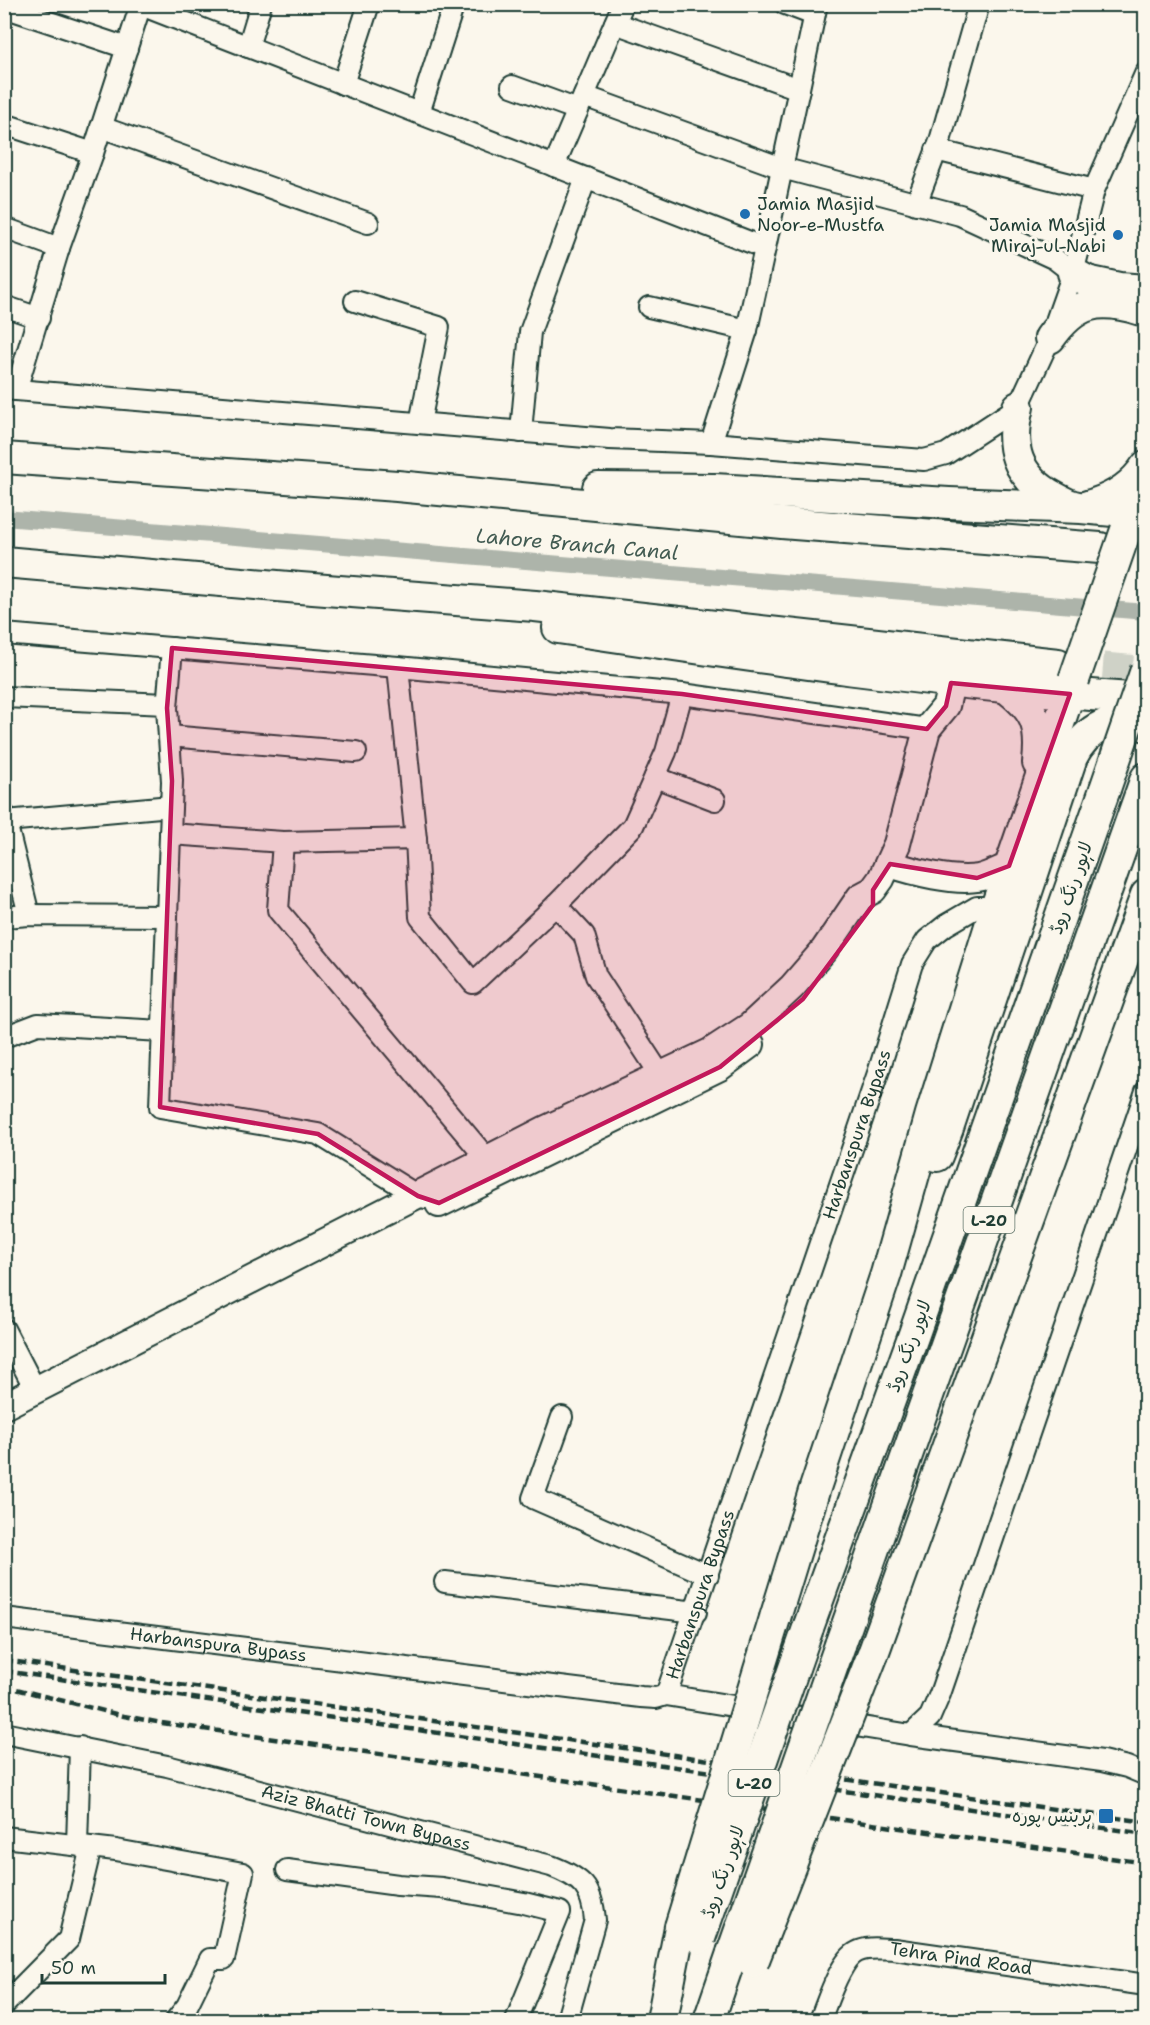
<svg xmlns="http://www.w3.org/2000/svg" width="1150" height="2025" font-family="'Shantell Sans','Playpen Sans Arabic',sans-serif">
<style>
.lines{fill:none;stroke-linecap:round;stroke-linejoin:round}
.canal{stroke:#adb4aa;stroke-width:16}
.highway-tunnel{stroke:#cfd2c7;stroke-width:30;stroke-dasharray:30 15;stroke-linecap:butt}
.minor-casing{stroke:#1f3d34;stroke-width:24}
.major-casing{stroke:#1f3d34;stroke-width:30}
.highway-casing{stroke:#1f3d34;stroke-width:34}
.minor{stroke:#fbf7ec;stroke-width:20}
.major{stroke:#fbf7ec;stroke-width:26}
.highway{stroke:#fbf7ec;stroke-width:30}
.rail{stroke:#1f3d34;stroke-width:4.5;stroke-dasharray:9 4.5;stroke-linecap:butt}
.highway-bridge-casing{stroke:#1f3d34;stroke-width:34;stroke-linecap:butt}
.highway-bridge{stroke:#fbf7ec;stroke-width:30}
.marked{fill:#c2185b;fill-opacity:0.2;stroke:#c2185b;stroke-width:4.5;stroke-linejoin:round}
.poi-dot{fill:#1f6fb2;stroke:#fbf7ec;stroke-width:2}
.labels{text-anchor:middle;stroke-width:6;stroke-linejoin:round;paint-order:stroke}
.shield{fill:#fbf7ec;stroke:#61756b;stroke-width:1.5}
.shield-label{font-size:16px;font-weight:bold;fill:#1f3d34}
.poi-label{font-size:18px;fill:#1f3d34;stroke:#fbf7ec;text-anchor:end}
.street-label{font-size:18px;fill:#1f3d34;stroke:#fbf7ec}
.water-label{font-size:20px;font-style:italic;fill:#425b52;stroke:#fbf7ec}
</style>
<rect width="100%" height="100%" fill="#fbf7ec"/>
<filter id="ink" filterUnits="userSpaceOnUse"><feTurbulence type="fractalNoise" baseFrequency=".0167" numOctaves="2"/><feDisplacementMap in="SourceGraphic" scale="12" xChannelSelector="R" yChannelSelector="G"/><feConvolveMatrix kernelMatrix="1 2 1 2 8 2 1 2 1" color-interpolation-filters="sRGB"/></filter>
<g filter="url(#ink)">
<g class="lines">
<polyline class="canal" points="4,518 1146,612"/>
<g class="highway-tunnel">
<polyline points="1100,548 1146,551"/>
<polyline points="1058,664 1146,671"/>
</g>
<defs>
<g id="minor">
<polyline points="785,4 814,15"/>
<polyline points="141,5 765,248 817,4"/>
<polyline points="4,7 127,48"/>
<polyline points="615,23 799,89"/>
<polyline points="248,47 261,4"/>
<polyline points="343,84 369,4"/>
<polyline points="512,86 578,110"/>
<polyline points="584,96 782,168 960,215 1055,259 1073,273 1120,283 1146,285"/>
<polyline points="419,113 454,4"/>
<polyline points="4,124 93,153"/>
<polyline points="101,127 368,223"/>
<polyline points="936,150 1094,190"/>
<polyline points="554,166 623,4"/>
<polyline points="916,204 940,141 979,4"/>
<polyline points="4,228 59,248"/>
<polyline points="355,301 439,327 420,423"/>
<polyline points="4,306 39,318"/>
<polyline points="649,307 747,330"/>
<polyline points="4,389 610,439 711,443 924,460 946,454 1018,407 1050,338 1073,273 1094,190 1146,72"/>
<polyline points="16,390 59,248 93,153 141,4"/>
<polyline points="521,432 530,332 586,178"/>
<polyline points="711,443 747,330 765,248"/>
<polyline points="4,634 398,667 682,694 927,729"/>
<polyline points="172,648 167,708 172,781 160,1107 318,1134 418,1196 426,1198"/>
<polyline points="398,667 416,839"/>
<polyline points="4,697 167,704"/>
<polyline points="169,736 356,752"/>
<polyline points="655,777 715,800"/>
<polyline points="4,814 29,915"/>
<polyline points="6,821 171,806"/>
<polyline points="170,834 283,842 278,910 487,1159 497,1168"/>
<polyline points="283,842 416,839 420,917 473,983 556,905 584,935 596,976 667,1085"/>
<polyline points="556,905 633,826 666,752 682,694"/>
<polyline points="4,917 29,915 167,916"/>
<polyline points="4,1037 38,1024 162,1031"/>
<polyline points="4,1329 35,1389"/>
<polyline points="562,1417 533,1498 708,1575"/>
<polyline points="445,1582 696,1612"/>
<path id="s1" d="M 4,1618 L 641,1697 L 656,1698 L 666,1695 L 911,1735 L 1102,1761 L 1127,1767 L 1146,1775"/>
<path id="s2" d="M 666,1695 L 879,1070 L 912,964 L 927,940 L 946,925 L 977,907 L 983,907 L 995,910"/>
<path id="s3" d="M 4,1733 L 167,1766 L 551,1866 C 582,1878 592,1887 595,1920 L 567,2020"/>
<polyline points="911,1735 930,1717 940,1694 1146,1091"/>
<polyline points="4,1837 116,1850 243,1873 224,1959 210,1959 187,2006 176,2020"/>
<polyline points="77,1845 80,1747"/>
<polyline points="287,1870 398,1885 442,1888 524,1903 560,1912 516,2020"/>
<polyline points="4,2005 69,1939 91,1847"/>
<path id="s4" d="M 820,2020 C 827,2003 840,1960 857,1952 C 868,1946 882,1949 894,1949 L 1146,1985"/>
</g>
<g id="major">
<path d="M 890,864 C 914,872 953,882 978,878 C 989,876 999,870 1009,866"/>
<polyline points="439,1204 720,1067 751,1044"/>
<polyline points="4,1406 544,1130 710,1052 750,1026 792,987 824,950 860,897 873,890 881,879 897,844 927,729 946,706 951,683"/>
</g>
<g id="highway">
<polyline points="1073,273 1127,303"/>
<path d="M 1050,338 C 1076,301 1099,297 1141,310"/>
<path d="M 1018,407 C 1008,447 1016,476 1054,497 C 1061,501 1073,507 1080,507 C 1084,508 1090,505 1094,504 C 1116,497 1133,486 1146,466"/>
<polyline points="4,458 397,486 782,523 1100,548"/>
<polyline points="598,488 714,489 949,503 1081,508 1146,514"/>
<polyline points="4,562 300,588 535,606 1058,664"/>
<path d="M 558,628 C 753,657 948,686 1146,699"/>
<path d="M 1004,686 C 1036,710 1042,724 1038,763"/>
<path d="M 937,1156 L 948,1128 L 1072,757 C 1086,729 1114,712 1146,726"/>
<polyline points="775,1618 814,1491 886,1274 931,1114 995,910 1074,680"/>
<polyline points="808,1628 914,1334 1105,789"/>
<polyline points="840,1645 1146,778"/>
<polyline points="873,1654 1146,895"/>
<polyline points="662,2020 680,1927"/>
<polyline points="709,2020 732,1953"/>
</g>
</defs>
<use href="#minor" class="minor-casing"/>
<use href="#major" class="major-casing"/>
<use href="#highway" class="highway-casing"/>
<use href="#minor" class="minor"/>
<use href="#major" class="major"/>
<use href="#highway" class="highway"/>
<g class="rail">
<polyline points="4,1660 1146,1822"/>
<polyline points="4,1671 1146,1834"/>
<polyline points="4,1686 124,1716 162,1723 1146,1863"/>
</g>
<defs>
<g id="highway-bridge">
<polyline points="1074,680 1126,530"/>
<polyline points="1105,789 1146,670"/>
<polyline points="680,1927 775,1618"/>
<polyline points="700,1938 808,1628"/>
<polyline points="732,1953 840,1645"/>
<polyline points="753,1962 873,1654"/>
</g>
</defs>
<use href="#highway-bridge" class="highway-bridge-casing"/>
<use href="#highway-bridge" class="highway-bridge"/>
</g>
</g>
<path class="marked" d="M 172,648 L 682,694 L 927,729 L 946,706 L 951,683 L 1070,694 L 1009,866 L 977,878 L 890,864 L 873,890 L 873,905 L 803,999 L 720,1067 L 439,1203 L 418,1196 L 318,1134 L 160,1107 L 172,781 L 167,708 Z"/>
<g class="poi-dot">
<circle cx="745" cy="214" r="6"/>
<circle cx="1118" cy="235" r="6"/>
<rect x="1098" y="1808" width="16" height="16" rx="3"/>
</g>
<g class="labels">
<g class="shield">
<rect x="963.5" y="1207" width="51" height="26" rx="4.5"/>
<rect x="728.5" y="1770" width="51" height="26" rx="4.5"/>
</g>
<g class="shield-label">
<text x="989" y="1226">L-20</text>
<text x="754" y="1789">L-20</text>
</g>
<g class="poi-label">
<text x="757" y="210" text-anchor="start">Jamia Masjid<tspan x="757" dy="21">Noor-e-Mustfa</tspan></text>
<text x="1106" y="231">Jamia Masjid<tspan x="1106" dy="21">Miraj-ul-Nabi</tspan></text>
<text x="1092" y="1822">ہربنس پورہ</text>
</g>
<g class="street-label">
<text transform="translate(1071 888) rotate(-71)" y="6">لاہور رنگ روڈ</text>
<text dy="6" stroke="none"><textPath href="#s2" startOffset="592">Harbanspura Bypass</textPath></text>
<text transform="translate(909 1346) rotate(-70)" y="6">لاہور رنگ روڈ</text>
<text dy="6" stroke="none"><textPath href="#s2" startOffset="106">Harbanspura Bypass</textPath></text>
<text dy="6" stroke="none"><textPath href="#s1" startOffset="216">Harbanspura Bypass</textPath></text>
<text dy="6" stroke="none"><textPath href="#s3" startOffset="372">Aziz Bhatti Town Bypass</textPath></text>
<text transform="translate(723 1872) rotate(-71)" y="6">لاہور رنگ روڈ</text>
<text dy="6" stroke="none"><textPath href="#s4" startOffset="184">Tehra Pind Road</textPath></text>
</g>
<g class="water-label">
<text transform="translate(577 544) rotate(5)" y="7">Lahore Branch Canal</text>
</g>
</g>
<rect width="1150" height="2025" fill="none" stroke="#fbf7ec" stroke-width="24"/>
<rect x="12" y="12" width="1126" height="2001" fill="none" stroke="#1f3d34" stroke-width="2" filter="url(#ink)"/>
<path d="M42 1974v9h123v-9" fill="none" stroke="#1f3d34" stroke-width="3"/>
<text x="51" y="1974" font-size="18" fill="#1f3d34" stroke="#fbf7ec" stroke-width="4.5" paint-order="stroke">50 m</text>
</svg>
